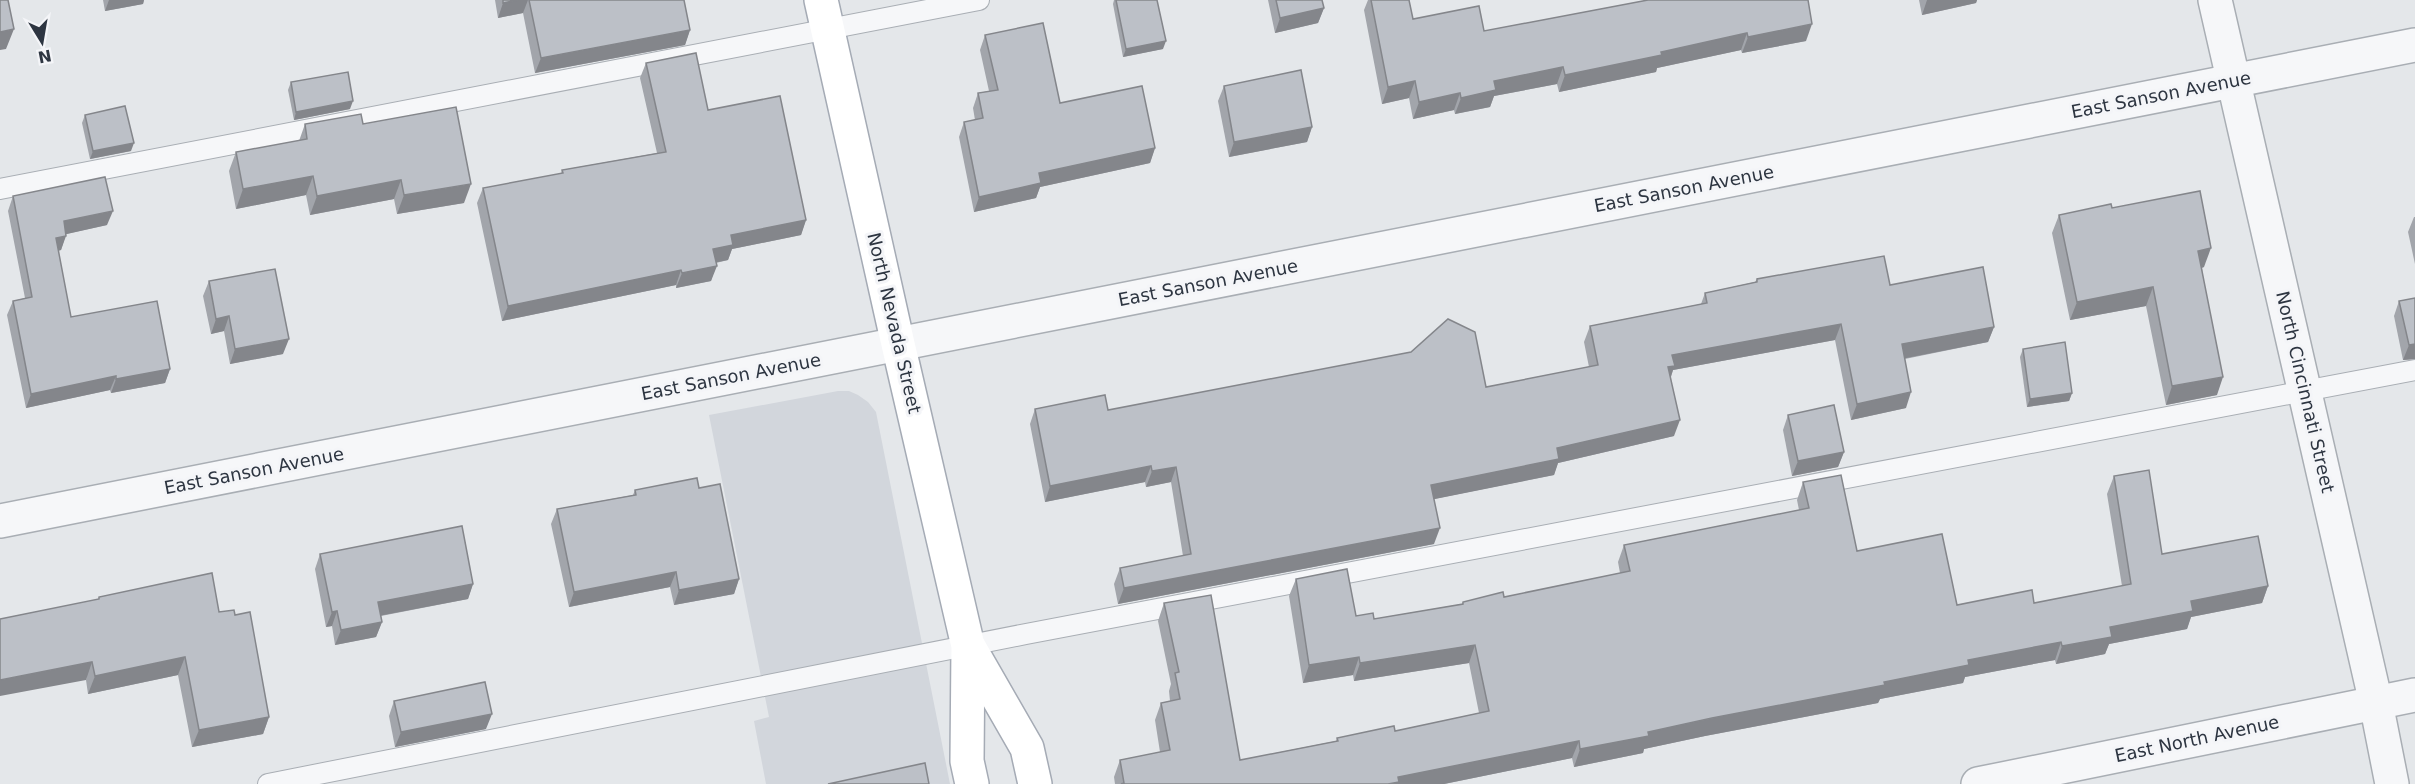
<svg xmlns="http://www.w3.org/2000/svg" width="2415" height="784" font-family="'DejaVu Sans',sans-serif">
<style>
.built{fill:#d2d6dc}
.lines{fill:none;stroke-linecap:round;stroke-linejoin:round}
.lane-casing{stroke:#a9aeb4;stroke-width:22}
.street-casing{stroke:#a9aeb4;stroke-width:36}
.primary-casing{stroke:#a5abb5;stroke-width:36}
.lane{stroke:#f6f7f9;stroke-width:20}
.street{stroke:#f6f7f9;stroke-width:33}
.primary{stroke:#fff;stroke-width:33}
.wall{fill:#a2a5ab}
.shaded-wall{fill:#84868b}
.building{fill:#bcc0c7;stroke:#84868b;stroke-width:1.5}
.labels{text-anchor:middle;stroke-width:6;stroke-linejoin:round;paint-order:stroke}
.street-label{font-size:18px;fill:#2d3541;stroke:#f4f5f8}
</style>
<rect width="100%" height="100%" fill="#e4e7ea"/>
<polygon class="built" points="838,391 849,391 858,395 868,402 876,412 950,784 766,784 754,721 769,717 709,415"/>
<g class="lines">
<defs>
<g id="lane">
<polyline points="0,189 979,0"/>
<polyline points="268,784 1026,634 2415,370"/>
</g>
<g id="street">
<polyline points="2215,0 2376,703 2392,784"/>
<polyline points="0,521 2415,45"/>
<polyline points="1978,784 2415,695"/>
</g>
<g id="primary">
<polyline points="821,0 898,344 968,646 967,761 972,784"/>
<polyline points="969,647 1027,748 1035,784"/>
</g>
</defs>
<use href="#lane" class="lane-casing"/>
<use href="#street" class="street-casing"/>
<use href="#primary" class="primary-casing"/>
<use href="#lane" class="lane"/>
<use href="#street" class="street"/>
<use href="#primary" class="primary"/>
</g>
<g class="wall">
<polygon points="103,0 144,0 143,4 105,11"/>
<polygon points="495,0 684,0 690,30 685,45 535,73 523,13 498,18"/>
<polygon points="1114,0 1157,0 1163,49 1123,57 1113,4"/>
<polygon points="1268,0 1322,0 1324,8 1318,23 1275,33"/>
<polygon points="1368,0 1409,0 1413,19 1484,31 1648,0 1806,41 1742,53 1741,50 1657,68 1656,72 1559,92 1557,84 1494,96 1490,107 1455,114 1454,110 1413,119 1409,98 1382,104 1364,10"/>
<polygon points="1919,0 1977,0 1976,3 1922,15"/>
<polygon points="985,35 1060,103 1155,148 1150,163 1040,187 1036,198 974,212 959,137 964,122 975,120 973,108 978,93 989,91 980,50"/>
<polygon points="646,63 708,110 806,220 801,235 732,249 728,260 716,263 711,281 676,288 676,285 502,321 477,203 483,188 561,174 562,170 657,153 640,78"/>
<polygon points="291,82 350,109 294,120 288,90"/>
<polygon points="1224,86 1312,127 1307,142 1229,157 1218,101"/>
<polygon points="85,115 131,151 90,159 82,123"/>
<polygon points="305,124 363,124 464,203 397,214 394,199 310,215 306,195 236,209 229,171 236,152 299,141"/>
<polygon points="13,196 107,225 66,234 61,250 58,251 71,317 170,369 165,383 111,393 110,390 26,408 7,315 13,301 25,298 8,211"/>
<polygon points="2112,208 2204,267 2202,268 2217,395 2166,405 2146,306 2070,320 2052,233 2059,215"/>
<polygon points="2414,217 2415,217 2415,264 2408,232"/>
<polygon points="1757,279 1890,285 1994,327 1988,342 1905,359 1906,408 1851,420 1835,340 1673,370 1671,377 1674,436 1558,463 1554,475 1434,499 1434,544 1118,604 1114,584 1120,568 1183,556 1171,482 1146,487 1145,482 1045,502 1030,424 1035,409 1108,410 1486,387 1589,367 1584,342 1590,326 1701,304 1705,293 1755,282"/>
<polygon points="209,281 283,354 230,364 224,331 211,334 203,296"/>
<polygon points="2415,298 2415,359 2403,360 2394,316 2399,301"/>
<polygon points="2023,349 2072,393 2069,401 2027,407 2020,357"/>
<polygon points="1788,415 1844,452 1838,467 1792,476 1783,430"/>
<polygon points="2114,476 2162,554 2268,586 2262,603 2191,617 2187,629 2109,644 2105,654 2056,664 2055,660 1965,677 1963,683 1880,699 1878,703 1705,736 1644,749 1643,753 1574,767 1572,758 1444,784 1115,784 1114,777 1120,760 1160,752 1155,720 1161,703 1170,701 1169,691 1171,684 1158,621 1164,603 1240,760 1336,741 1337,738 1395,731 1479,713 1469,663 1354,681 1353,675 1303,683 1289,596 1296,579 1356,616 1374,619 1462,604 1463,602 1504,597 1620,573 1618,562 1624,545 1799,510 1797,500 1803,482 1857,551 1957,605 2034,603 2122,586 2107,494"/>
<polygon points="699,488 739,579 734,594 674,605 670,587 569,607 551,524 557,509 633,495 635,490"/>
<polygon points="320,554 473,584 468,599 381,616 382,622 376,637 335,645 332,626 326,627 315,569"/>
<polygon points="99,597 219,612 235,615 269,717 263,734 192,747 178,675 88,694 86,680"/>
<polygon points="394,701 486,729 395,747 389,716"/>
</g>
<g class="shaded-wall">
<polygon points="109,0 144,0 143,4 105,11"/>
<polygon points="518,0 528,0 523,13 498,18 503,3"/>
<polygon points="1927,0 1977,0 1976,3 1922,15"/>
<polygon points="1324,8 1318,23 1275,33 1280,18"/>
<polygon points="1812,24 1806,41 1742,53 1748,37"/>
<polygon points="14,29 6,49 0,50 0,32"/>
<polygon points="690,30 685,45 535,73 541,58"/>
<polygon points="1747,33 1741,50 1657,68 1656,72 1559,92 1565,75 1661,52"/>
<polygon points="1166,41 1163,49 1123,57 1126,49"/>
<polygon points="1563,67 1557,84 1494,96 1490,107 1455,114 1461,98 1494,81"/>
<polygon points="1415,81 1409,98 1382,104 1388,87"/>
<polygon points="1460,93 1454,110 1413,119 1419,102"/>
<polygon points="353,101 350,109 294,120 296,112"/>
<polygon points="1312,127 1307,142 1229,157 1234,142"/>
<polygon points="134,143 131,151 90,159 93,151"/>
<polygon points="1155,148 1150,163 1040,187 1036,198 974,212 979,197 1039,173"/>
<polygon points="313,176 306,195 236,209 243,189"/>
<polygon points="401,180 394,199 310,215 317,196"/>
<polygon points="471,184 464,203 397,214 404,195"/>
<polygon points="113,211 107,225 58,236 64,221"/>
<polygon points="806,220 801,235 732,249 728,260 708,264 713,249 731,235"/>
<polygon points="66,236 61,250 51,252 56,238"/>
<polygon points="2211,248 2204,267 2192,270 2198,251"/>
<polygon points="717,266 711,281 676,288 682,273"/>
<polygon points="681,270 676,285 502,321 508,306"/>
<polygon points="2153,287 2146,306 2070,320 2077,302"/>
<polygon points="229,316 224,331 211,334 216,319"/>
<polygon points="1841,324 1835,340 1673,370 1669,382 1663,383 1672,355"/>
<polygon points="1994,327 1988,342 1896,360 1902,344"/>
<polygon points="289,339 283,354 230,364 235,349"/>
<polygon points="2415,344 2415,359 2403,360 2409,345"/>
<polygon points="170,369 165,383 111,393 116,379"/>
<polygon points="116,376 110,390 26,408 31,394"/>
<polygon points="2223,377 2217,395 2166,405 2172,386"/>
<polygon points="1911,392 1906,408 1851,420 1857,404"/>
<polygon points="2072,393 2069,401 2027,407 2030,399"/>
<polygon points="1680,420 1674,436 1558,463 1554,475 1425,501 1431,485 1557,448"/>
<polygon points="1844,452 1838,467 1792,476 1798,461"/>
<polygon points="1151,466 1145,482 1045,502 1050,486"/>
<polygon points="1176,467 1171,482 1146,487 1152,471"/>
<polygon points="1440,528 1434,544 1118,604 1124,588"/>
<polygon points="676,572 670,587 569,607 574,592"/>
<polygon points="739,579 734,594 674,605 679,590"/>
<polygon points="473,584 468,599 373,617 378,602"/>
<polygon points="2268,586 2262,603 2191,617 2187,629 2109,644 2105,654 2056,664 2062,646 2110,627 2191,601"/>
<polygon points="337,611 332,626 326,627 332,612"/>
<polygon points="382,622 376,637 335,645 341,630"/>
<polygon points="2061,642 2055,660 1965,677 1963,683 1880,699 1878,703 1705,736 1644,749 1643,753 1574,767 1580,749 1648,732 1884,682 1968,660"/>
<polygon points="1475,645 1469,663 1354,681 1360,663"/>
<polygon points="185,657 178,675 88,694 95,676"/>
<polygon points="1359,657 1353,675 1303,683 1309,665"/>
<polygon points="92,662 86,680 0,696 0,680"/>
<polygon points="492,714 486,729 395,747 401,732"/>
<polygon points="269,717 263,734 192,747 199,730"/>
<polygon points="1579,741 1572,758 1444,784 1388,784 1398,777"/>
</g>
<g class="building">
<polygon points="0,0 8,0 14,29 0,32"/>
<polygon points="503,0 518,0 503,3"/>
<polygon points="529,0 684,0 690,30 541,58"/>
<polygon points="1116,0 1157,0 1166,41 1126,49"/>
<polygon points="1276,0 1322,0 1324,8 1280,18"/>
<polygon points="1371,0 1409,0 1413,19 1479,6 1484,31 1648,0 1808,0 1812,24 1748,37 1747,33 1661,52 1662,55 1565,75 1563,67 1494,81 1496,90 1461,98 1460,93 1419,102 1415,81 1388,87"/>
<polygon points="1043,23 1060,103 1142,86 1155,148 1039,173 1041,183 979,197 964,122 983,118 978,93 998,90 985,35"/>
<polygon points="696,53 708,110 780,96 806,220 731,235 733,245 713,249 717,266 682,273 681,270 508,306 483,188 563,173 562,170 666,152 646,63"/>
<polygon points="1301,70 1312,127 1234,142 1224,86"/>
<polygon points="348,72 353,101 296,112 291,82"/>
<polygon points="125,106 134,143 93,151 85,115"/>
<polygon points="456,107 471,184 404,195 401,180 317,196 313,176 243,189 236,152 307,139 305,124 361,114 363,124"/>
<polygon points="105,177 113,211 64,221 66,236 56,238 71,317 157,301 170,369 116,379 116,376 31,394 13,301 32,297 13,196"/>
<polygon points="2200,191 2211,248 2198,251 2223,377 2172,386 2153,287 2077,302 2059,215 2111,204 2112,208"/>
<polygon points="1884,256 1890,285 1983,267 1994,327 1902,344 1911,392 1857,404 1841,324 1672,355 1675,366 1668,367 1680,420 1557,448 1559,459 1431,485 1440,528 1124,588 1120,568 1191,554 1176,467 1152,471 1151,466 1050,486 1035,409 1105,395 1108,410 1411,352 1448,319 1475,332 1486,387 1598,365 1590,326 1707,303 1705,293 1757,282 1757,279"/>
<polygon points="275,269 289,339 235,349 229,316 216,319 209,281"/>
<polygon points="2415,298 2415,344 2409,345 2399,301"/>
<polygon points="2065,342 2072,393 2030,399 2023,349"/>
<polygon points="1834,405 1844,452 1798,461 1788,415"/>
<polygon points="2149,470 2162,554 2258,536 2268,586 2191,601 2193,611 2110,627 2112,637 2062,646 2061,642 1968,660 1969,665 1884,682 1885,685 1712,718 1648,732 1649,736 1580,749 1579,741 1398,777 1399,782 1388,784 1121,784 1124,783 1120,760 1170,750 1161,703 1180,699 1175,673 1179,672 1164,603 1211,595 1240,760 1338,741 1337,738 1394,726 1395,731 1489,711 1475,645 1360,663 1359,657 1309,665 1296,579 1347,569 1356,616 1373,613 1374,619 1463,604 1463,602 1503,592 1504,597 1630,571 1624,545 1809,508 1803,482 1841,475 1857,551 1942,534 1957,605 2032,590 2034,603 2131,584 2114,476"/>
<polygon points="697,478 699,488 720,484 739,579 679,590 676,572 574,592 557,509 636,495 635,490"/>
<polygon points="462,526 473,584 378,602 382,622 341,630 337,611 332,612 320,554"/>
<polygon points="212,573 219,612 234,610 235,615 250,612 269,717 199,730 185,657 95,676 92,662 0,680 0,619 99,599 99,597"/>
<polygon points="485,682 492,714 401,732 394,701"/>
<polygon points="925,763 929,784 828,784"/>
</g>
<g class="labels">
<g class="street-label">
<text transform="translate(2161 95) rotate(-11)" y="6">East Sanson Avenue</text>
<text transform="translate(1684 189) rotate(-11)" y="6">East Sanson Avenue</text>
<text transform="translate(1208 283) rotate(-11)" y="6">East Sanson Avenue</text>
<text transform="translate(894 323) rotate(77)" y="6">North Nevada Street</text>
<text transform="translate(731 377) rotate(-11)" y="6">East Sanson Avenue</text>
<text transform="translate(2305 392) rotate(77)" y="6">North Cincinnati Street</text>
<text transform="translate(254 471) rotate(-11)" y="6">East Sanson Avenue</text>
<text transform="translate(2197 739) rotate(-12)" y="6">East North Avenue</text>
</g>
</g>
<g transform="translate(42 42) rotate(169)" stroke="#f4f5f8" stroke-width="4.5" paint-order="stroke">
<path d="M0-4.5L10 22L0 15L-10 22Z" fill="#2d3541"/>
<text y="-9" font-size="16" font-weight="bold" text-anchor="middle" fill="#2d3541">N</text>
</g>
</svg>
